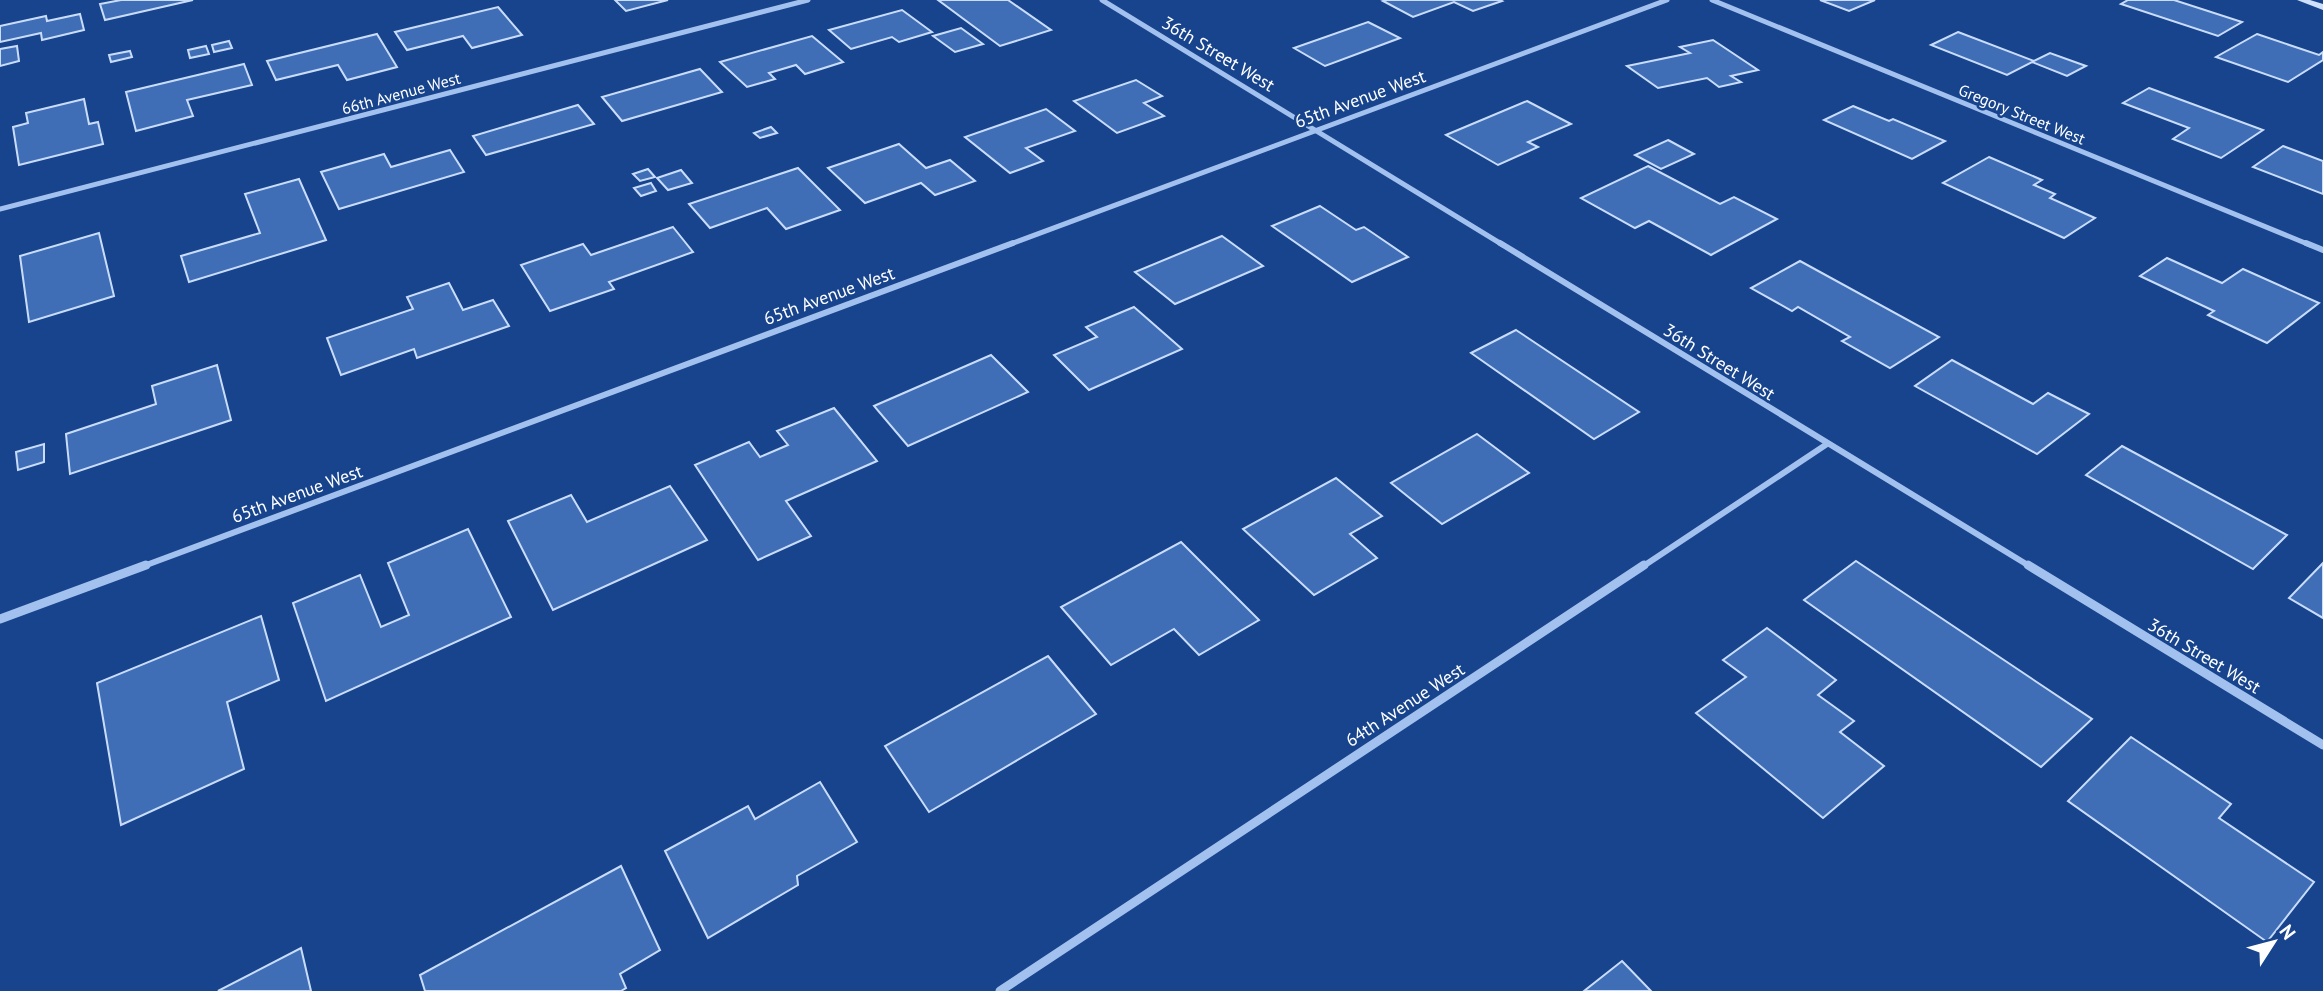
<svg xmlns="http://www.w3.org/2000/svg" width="2323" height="991" font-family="'PT Sans',sans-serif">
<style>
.building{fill:#406eb6;stroke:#c9ddfb;stroke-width:2}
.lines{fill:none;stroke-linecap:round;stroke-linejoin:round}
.street-far2{stroke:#a3c1ef;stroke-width:5}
.street-far1{stroke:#a3c1ef;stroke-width:6}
.street{stroke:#a3c1ef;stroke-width:9}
.secondary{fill:#d0e0fa;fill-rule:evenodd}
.labels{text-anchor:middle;stroke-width:5;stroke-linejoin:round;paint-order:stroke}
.far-street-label{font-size:16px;fill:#fff;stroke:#17448d}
.street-label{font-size:18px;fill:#fff;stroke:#17448d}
</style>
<rect width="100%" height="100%" fill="#17448d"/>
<g class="building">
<polygon points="121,0 193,0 105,20 100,4"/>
<polygon points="615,0 668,0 626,11"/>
<polygon points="938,0 1008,0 1051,30 1000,46"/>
<polygon points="1387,0 1500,0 1502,1 1473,11 1454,2 1413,17 1383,1"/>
<polygon points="1820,0 1875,0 1849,11"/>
<polygon points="2128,0 2174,0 2242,22 2218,36 2121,4"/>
<polygon points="498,7 522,35 472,48 463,36 407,50 395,32"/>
<polygon points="902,10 932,32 899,42 892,37 851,49 829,30"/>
<polygon points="80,14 84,30 42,40 41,33 0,42 0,26 46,16 47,21"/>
<polygon points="1368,22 1400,38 1325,66 1294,48"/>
<polygon points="961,28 983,44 955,52 933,36"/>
<polygon points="1958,32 2034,61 2050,53 2086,66 2067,76 2032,62 2007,75 1931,45"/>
<polygon points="377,34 397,67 347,80 338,65 276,80 267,61"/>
<polygon points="2257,34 2319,55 2323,52 2323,60 2288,82 2216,57"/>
<polygon points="812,36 843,62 805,74 796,65 769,73 775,79 747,87 720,62"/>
<polygon points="1713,40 1758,70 1731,76 1741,82 1719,87 1707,78 1658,88 1627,66 1690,53 1680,47"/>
<polygon points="229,41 232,48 214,52 212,45"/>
<polygon points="17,46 19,61 0,66 0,49"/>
<polygon points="206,46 209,54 190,58 188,50"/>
<polygon points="130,51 132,57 111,62 109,55"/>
<polygon points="244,64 252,85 187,100 193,116 136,131 126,92"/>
<polygon points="700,69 722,92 622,121 602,97"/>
<polygon points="1136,80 1162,96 1144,103 1164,116 1117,133 1074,101"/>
<polygon points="2149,88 2263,130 2221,158 2173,139 2189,128 2123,103"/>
<polygon points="84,99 89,124 98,122 103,144 19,165 13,127 28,123 26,113"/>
<polygon points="1527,101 1571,124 1528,142 1538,147 1498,165 1446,135"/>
<polygon points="578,105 594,124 486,155 473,136"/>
<polygon points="1853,106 1889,121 1893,119 1945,141 1912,159 1824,120"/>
<polygon points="1046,109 1075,131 1026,148 1043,161 1010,173 965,137"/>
<polygon points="771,127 777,133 760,138 754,133"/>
<polygon points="1668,140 1694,154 1661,169 1635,155"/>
<polygon points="899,144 926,168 950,160 975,181 935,195 921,183 865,203 828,168"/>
<polygon points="2283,146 2323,161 2323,194 2253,167"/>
<polygon points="450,150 464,172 339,209 321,172 384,154 391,167"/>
<polygon points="1989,157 2042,180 2034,185 2055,194 2050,198 2095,218 2064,238 1943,183"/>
<polygon points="1648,166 1720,204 1734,197 1777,219 1711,255 1649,221 1635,228 1581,198"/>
<polygon points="798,168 840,210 786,229 767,208 710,228 689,204"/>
<polygon points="648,169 655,177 640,181 633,174"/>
<polygon points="681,170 692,183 668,190 657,178"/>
<polygon points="299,179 326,240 189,282 181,256 260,233 245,194"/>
<polygon points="651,183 656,191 641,196 634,188"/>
<polygon points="1320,206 1356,230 1364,227 1408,257 1352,282 1272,226"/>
<polygon points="673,227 693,252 609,282 614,289 550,311 521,265 583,244 591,255"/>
<polygon points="99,233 114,296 29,322 20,256"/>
<polygon points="1222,236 1263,266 1175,304 1135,272"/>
<polygon points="2167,258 2222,283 2243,269 2319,303 2267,343 2208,315 2214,311 2140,276"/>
<polygon points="1800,261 1939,337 1890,368 1842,341 1850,337 1798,307 1792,311 1751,288"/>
<polygon points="449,283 463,310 493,300 509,326 417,358 414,349 341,375 327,338 413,309 407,297"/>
<polygon points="1134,307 1182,349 1089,390 1054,355 1097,337 1086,327"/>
<polygon points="1516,330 1639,412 1594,439 1471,353"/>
<polygon points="991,355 1028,392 908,446 874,406"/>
<polygon points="1952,360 2033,404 2048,393 2089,414 2037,454 1915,386"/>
<polygon points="217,365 231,420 70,474 66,434 156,404 152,386"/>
<polygon points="834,408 877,461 786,501 811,536 758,560 695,465 749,442 760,457 788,445 777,431"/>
<polygon points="1477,434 1529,473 1442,524 1391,483"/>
<polygon points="44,444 44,462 18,470 16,452"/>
<polygon points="2122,446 2287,535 2253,569 2086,475"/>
<polygon points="1336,478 1382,516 1350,534 1377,558 1314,595 1243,529"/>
<polygon points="670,486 707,540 553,610 508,521 571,495 587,522"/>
<polygon points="468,529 511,617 326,701 293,603 360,575 381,627 409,615 388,563"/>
<polygon points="1181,542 1259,620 1199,655 1174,629 1111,665 1061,607"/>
<polygon points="1856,561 2092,719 2041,767 1804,600"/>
<polygon points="2323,563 2323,618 2289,598"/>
<polygon points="261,616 279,680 227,702 244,769 121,825 97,683"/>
<polygon points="1767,628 1836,680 1818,695 1854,721 1840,732 1884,766 1823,818 1696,713 1746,677 1723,660"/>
<polygon points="1048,656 1096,714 929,812 885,746"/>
<polygon points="2131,737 2231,804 2219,818 2314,882 2267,942 2068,801"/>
<polygon points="820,782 857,842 797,876 798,885 708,938 665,851 748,806 755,819"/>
<polygon points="621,866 660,950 620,974 626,988 621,991 425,991 420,975"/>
<polygon points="301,948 311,991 218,991"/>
<polygon points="1622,961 1651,991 1584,991"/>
</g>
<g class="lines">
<g class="street-far2">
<polyline points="1102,0 1503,245"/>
<polyline points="1712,0 2310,245"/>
<polyline points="0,209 808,0"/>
<polyline points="1008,245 1667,0"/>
</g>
<g class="street-far1">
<polyline points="1500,243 2031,567"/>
<polyline points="2306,243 2323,250"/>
<polyline points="141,567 1013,243"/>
<polyline points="1642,567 1827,444"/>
</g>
<g class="street">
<polyline points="2028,565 2323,745"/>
<polyline points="0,619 146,565"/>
<polyline points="1000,991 1644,565"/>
</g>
<polygon class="secondary" points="2297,0 2310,0 2323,4 2323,10"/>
</g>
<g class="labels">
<g class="far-street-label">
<text transform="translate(401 93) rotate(-15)" y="6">66th Avenue West</text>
<text transform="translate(2022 114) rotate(22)" y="6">Gregory Street West</text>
</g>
<g class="street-label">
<text transform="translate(1218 54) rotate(31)" y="6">36th Street West</text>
<text transform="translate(1360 99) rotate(-20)" y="6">65th Avenue West</text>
<text transform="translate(829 296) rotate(-20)" y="6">65th Avenue West</text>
<text transform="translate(1719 362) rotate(32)" y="6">36th Street West</text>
<text transform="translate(297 494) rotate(-20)" y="6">65th Avenue West</text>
<text transform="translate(2204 656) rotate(31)" y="6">36th Street West</text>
<text transform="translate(1405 705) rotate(-33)" y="6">64th Avenue West</text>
</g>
</g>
<g transform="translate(2274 942) rotate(54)" stroke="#17448d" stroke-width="5" paint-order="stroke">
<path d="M0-5L12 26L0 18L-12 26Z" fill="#ffffff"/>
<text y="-10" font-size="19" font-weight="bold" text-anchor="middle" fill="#ffffff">N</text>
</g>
</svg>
